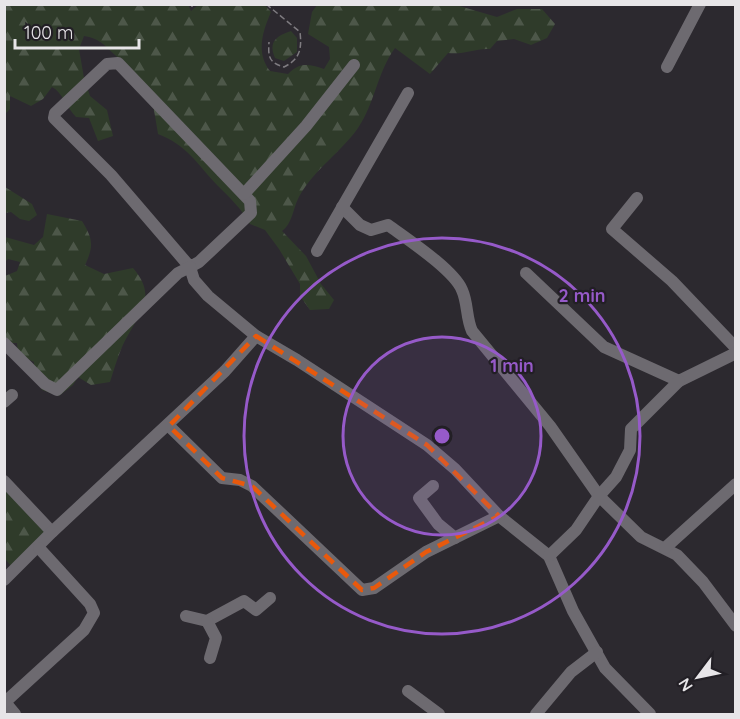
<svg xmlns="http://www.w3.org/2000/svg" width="740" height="719" font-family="Quicksand,sans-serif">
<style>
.forest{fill:url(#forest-firs)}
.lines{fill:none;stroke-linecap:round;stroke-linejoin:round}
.path{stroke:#7f7c81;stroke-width:1.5;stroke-dasharray:6 3;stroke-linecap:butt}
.minor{stroke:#6d6a70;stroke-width:12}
.marked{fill:none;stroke:#e8590c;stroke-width:4.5;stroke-dasharray:12 8;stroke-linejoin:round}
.ring{fill:none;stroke:#965ac9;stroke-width:3}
.centre{fill:#965ac9;stroke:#221f25;stroke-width:3}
.ring-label{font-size:18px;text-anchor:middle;font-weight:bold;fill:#965ac9;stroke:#221f25;stroke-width:4.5;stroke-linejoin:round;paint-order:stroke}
</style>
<defs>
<pattern id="forest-firs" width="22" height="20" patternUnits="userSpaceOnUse" patternTransform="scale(1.5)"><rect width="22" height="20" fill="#2f3b2a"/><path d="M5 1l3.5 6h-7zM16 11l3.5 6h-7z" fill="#4d5749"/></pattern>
</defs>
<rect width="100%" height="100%" fill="#2c292f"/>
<g class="forest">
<path d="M 188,4 L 191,11 L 198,5 L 265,5 L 271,12 C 262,33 256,53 270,71 L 288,74 C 300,62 308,64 324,69 L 330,59 L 329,47 L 308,34 L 312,12 L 317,5 L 456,5 L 497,17 L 517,9 L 542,9 L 555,24 L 547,38 L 531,45 L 514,39 L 497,41 L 490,49 C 475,48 464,55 448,53 L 430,74 L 395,48 C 377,73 375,103 358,128 C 341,152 316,168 300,195 C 293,207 293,223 282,231 L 306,256 L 321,284 L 334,300 L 329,309 L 310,310 L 300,296 L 300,284 L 279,249 L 265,230 L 250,224 C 241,208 230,198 217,185 C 197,164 187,145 158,134 C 152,92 148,82 115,55 C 104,45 99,38 84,36 L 79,49 L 84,78 L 90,96 L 107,110 L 113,136 L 98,141 L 89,118 L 76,117 C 67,108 62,92 52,87 L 43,99 L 31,106 L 10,96 L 10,109 L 5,114 L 5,5 Z"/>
<path d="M 291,31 L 297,38 L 297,52 L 284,61 L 275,58 C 268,42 276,36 291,31 Z"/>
<polygon points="5,187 32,204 37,215 29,221 20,219 11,212 5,213"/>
<path d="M 47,214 L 82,221 C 93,239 94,246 85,265 L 104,274 L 133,268 C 157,296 141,311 127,337 C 119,351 115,367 110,382 L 91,385 L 78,377 L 73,385 L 59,396 L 42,390 L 33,374 L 34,362 L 18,354 L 17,343 L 5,343 L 5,276 L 17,271 L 20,262 L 8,259 L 5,262 L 5,237 L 34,245 L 43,237 Z"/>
<polygon points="4,487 47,532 12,567 5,559"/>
</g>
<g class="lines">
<g class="path">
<path d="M 266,4 L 300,32 C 302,49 300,59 284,67 C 269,63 268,57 269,42"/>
<polyline points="192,7 192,4"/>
</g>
<g class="minor">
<polygon points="118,63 250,201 251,213 199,262 190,267 111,175 54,118 55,113 107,64"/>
<polyline points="667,67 700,4"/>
<polyline points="244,194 306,126 354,65"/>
<polyline points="637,198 612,229 672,281 736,348"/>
<path d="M 342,207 L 360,225 L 371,230 L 388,225 C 407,239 454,270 462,290 C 468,303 466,318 472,331 L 550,426 L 599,496 L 641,537 L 677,555 L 703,582 L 736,626"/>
<polyline points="317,251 408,93"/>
<polyline points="526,273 604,347 679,381 736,353"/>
<polyline points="4,343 45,384 57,390 178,273 190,267 194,280 208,296 256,336 297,360 427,445 455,469 499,516 549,556 573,611 605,668 650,714"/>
<polyline points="4,402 12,395"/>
<polyline points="169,426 222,478 240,480 252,486 362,590 374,588 426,552 499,516"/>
<polyline points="4,481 52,532"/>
<polyline points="433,486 419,498 438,524 455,538"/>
<polyline points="665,548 736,484"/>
<polyline points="549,556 576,530 599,496 616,477 630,450 631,429 679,381"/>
<polyline points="4,580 52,532 225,371 256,336"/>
<polyline points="186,616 207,621 244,601 256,610 270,598"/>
<polyline points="207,621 216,638 210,658"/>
<polyline points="408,691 439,714"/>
<polyline points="5,702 15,714"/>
<polyline points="4,703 84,630 94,613 90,604 39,548"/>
<polyline points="536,714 571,672 597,652"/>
</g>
</g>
<path class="marked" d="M 256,336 L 427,445 L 499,516 L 426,552 L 374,588 L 362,590 L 252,486 L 222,478 L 169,426 Z"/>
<circle cx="442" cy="436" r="99" fill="#965ac9" fill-opacity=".12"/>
<g class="ring">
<circle cx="442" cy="436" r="99"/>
<circle cx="442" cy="436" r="198"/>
</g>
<circle cx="442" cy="436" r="9" class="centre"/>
<g class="ring-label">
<text x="582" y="302">2 min</text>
<text x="512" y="372">1 min</text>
</g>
<rect width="740" height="719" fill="none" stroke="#e7e5e8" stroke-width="12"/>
<g transform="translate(698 677) rotate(238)" stroke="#221f25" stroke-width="4.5" paint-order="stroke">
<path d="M0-4.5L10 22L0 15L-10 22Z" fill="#e7e5e8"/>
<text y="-9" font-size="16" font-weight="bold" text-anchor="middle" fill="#e7e5e8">N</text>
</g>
<path d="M15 39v9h124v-9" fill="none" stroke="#e7e5e8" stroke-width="3"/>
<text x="24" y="39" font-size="18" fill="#e7e5e8" stroke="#221f25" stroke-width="4.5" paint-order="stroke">100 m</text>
</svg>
